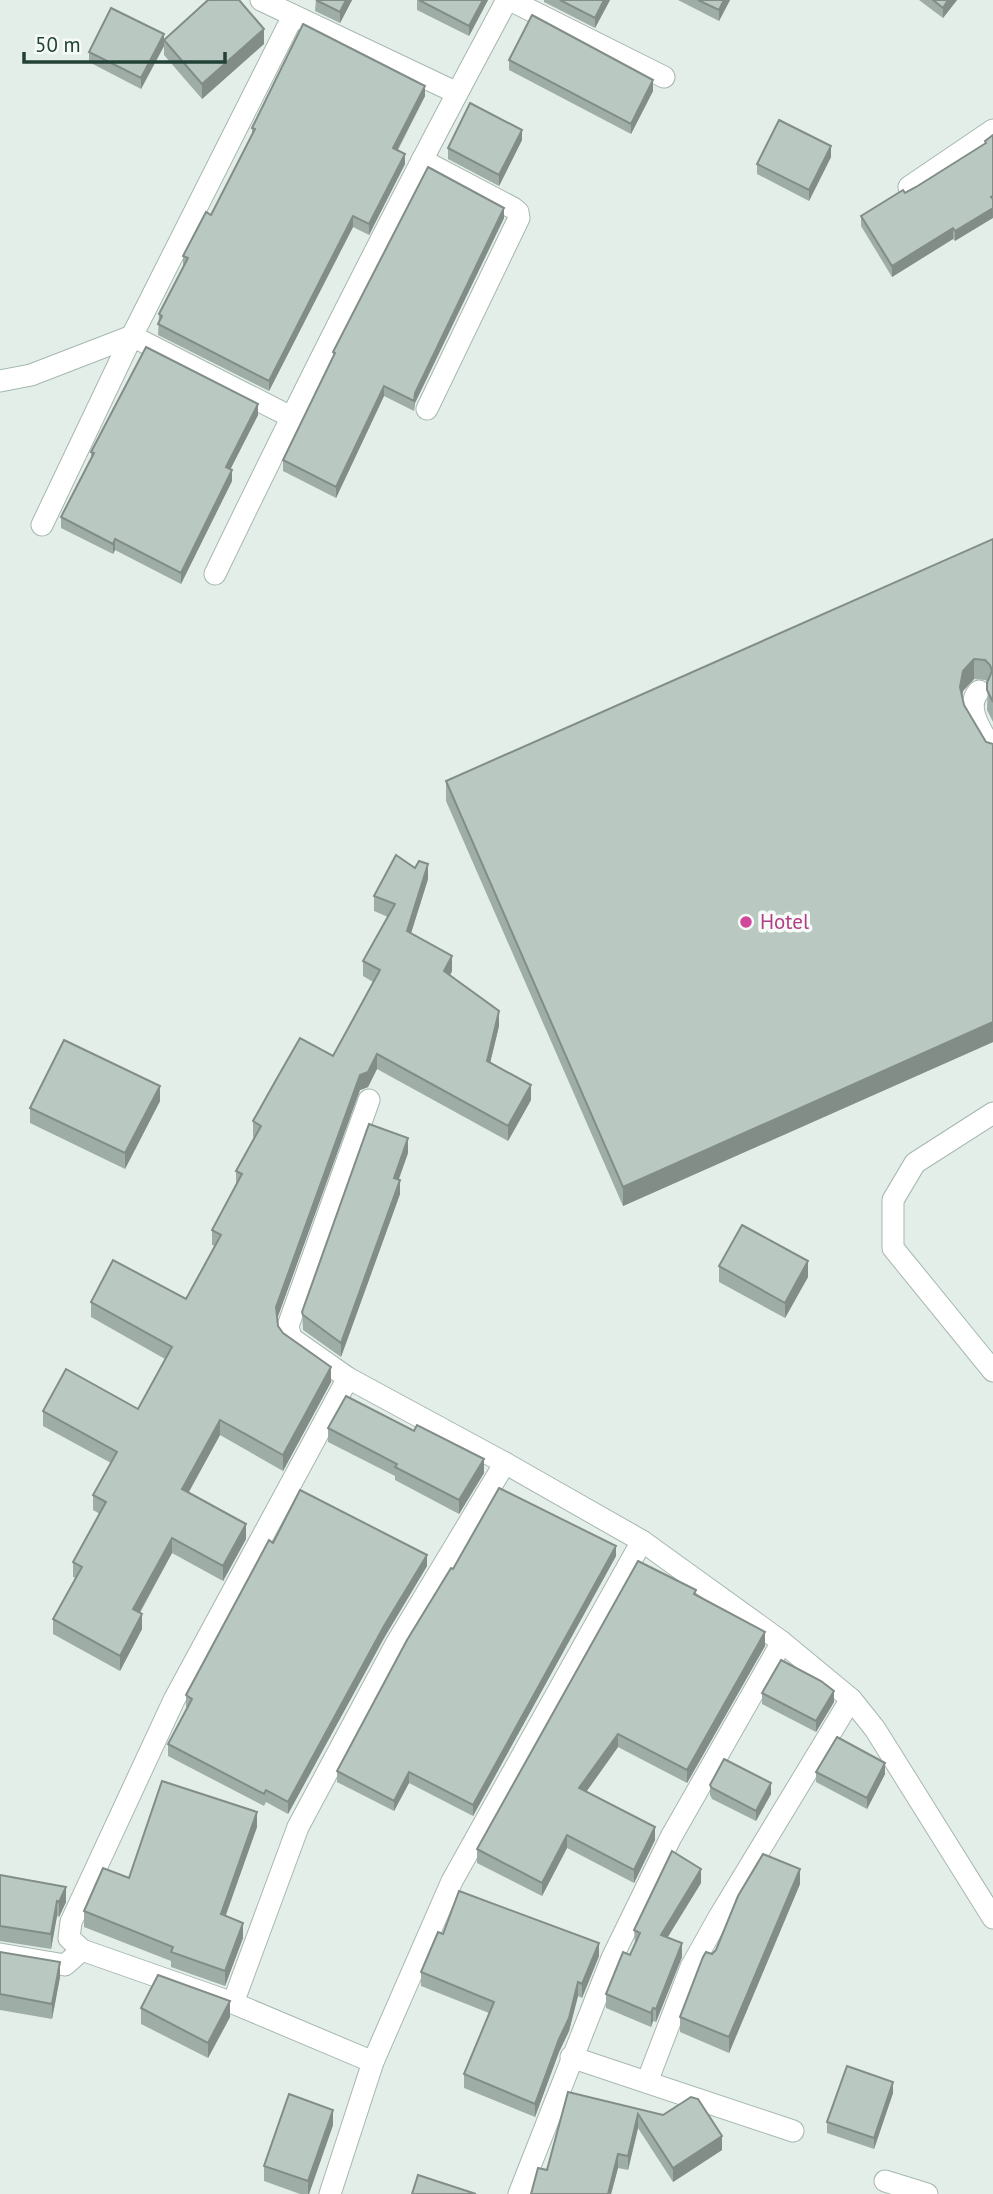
<svg xmlns="http://www.w3.org/2000/svg" width="993" height="2194" font-family="'PT Sans',sans-serif">
<style>
.lines{fill:none;stroke-linecap:round;stroke-linejoin:round}
.minor-casing{stroke:#a6b7b0;stroke-width:23}
.minor{stroke:#fff;stroke-width:21}
.wall{fill:#9fada7}
.shaded-wall{fill:#828d88}
.building{fill:#b9c9c2;stroke:#828d88;stroke-width:2}
.hotel-dot{fill:#d1479c;stroke:#f5faf7;stroke-width:2.5}
.labels{text-anchor:middle;stroke-width:7;stroke-linejoin:round;paint-order:stroke}
.hotel-label{font-size:21px;fill:#b23c85;stroke:#f5faf7;text-anchor:start}
</style>
<rect width="100%" height="100%" fill="#e4eee9"/>
<g class="lines">
<defs>
<g id="minor">
<polyline points="261,0 457,93"/>
<polyline points="510,0 664,77"/>
<polyline points="422,160 513,208 518,212 519,218 427,409"/>
<polyline points="909,187 993,130"/>
<polyline points="0,381 31,375 132,336 291,417"/>
<polyline points="42,525 132,336 293,16"/>
<path d="M 215,574 C 308,381 405,189 507,0"/>
<path d="M 979,691 C 963,708 984,734 993,751"/>
<polyline points="369,1100 288,1326 291,1338 348,1378 505,1463 642,1541 782,1642 851,1699 875,1729 993,1918"/>
<polyline points="993,1113 915,1163 893,1200 893,1248 993,1371"/>
<polyline points="348,1378 174,1700 71,1922 69,1938 82,1950 233,2003 373,2062"/>
<polyline points="0,1954 65,1965 82,1950"/>
<polyline points="233,2003 298,1827 396,1644 505,1463"/>
<polyline points="571,2057 793,2131"/>
<polyline points="647,2082 691,1967 719,1917 851,1699"/>
<polyline points="885,2181 927,2194"/>
<polyline points="330,2194 373,2062 452,1881 642,1541"/>
<polyline points="519,2194 612,1958 671,1837 782,1642"/>
</g>
</defs>
<use href="#minor" class="minor-casing"/>
<use href="#minor" class="minor"/>
</g>
<g class="wall">
<polygon points="316,0 352,0 340,23 315,11"/>
<polygon points="417,0 488,0 469,36 417,10"/>
<polygon points="544,0 610,0 595,28 544,2"/>
<polygon points="678,0 730,0 719,21"/>
<polygon points="919,0 957,0 943,18"/>
<polygon points="164,40 264,44 202,99 164,55 164,46 141,89 89,62 89,52"/>
<polygon points="509,60 653,91 631,134 509,70"/>
<polygon points="425,96 398,150 405,164 369,235 353,227 269,391 158,335 159,314 183,267 183,256 211,215 252,135 252,128"/>
<polygon points="993,135 955,241 953,239 892,277 861,226 861,216 916,187 985,144 985,141"/>
<polygon points="522,140 499,186 448,159 448,148"/>
<polygon points="831,157 809,201 757,174 757,164"/>
<polygon points="504,218 415,403 414,411 384,396 336,498 283,471 283,460 333,357 333,352"/>
<polygon points="258,415 230,469 232,481 181,584 115,550 113,554 61,528 61,517 91,459 91,452"/>
<polygon points="993,539 993,722 987,710 988,682 985,680 974,679 963,691 962,696 964,705 986,742 993,744 993,1042 623,1206 446,801 446,781"/>
<polygon points="428,879 411,933 452,971 450,976 499,1026 490,1062 531,1100 508,1141 377,1069 368,1087 360,1090 277,1318 278,1326 283,1333 331,1382 283,1471 220,1435 189,1492 246,1539 223,1581 172,1553 140,1613 142,1629 120,1671 53,1634 53,1619 76,1578 73,1577 73,1562 100,1514 93,1510 93,1495 111,1463 43,1426 43,1411 138,1409 165,1359 91,1317 91,1302 186,1299 215,1246 212,1245 212,1230 236,1185 236,1171 255,1138 253,1137 253,1121 333,1056 373,982 363,976 363,961 388,917 374,911 374,896"/>
<polygon points="160,1101 125,1169 30,1123 30,1108"/>
<polygon points="408,1153 399,1179 400,1194 341,1357 303,1330 302,1312"/>
<polygon points="719,1266 808,1277 785,1318 719,1282"/>
<polygon points="328,1428 484,1473 459,1514 395,1480 395,1476 328,1442"/>
<polygon points="273,1543 427,1566 384,1638 288,1814 266,1802 264,1806 168,1756 168,1744 187,1708 186,1707 186,1695"/>
<polygon points="616,1556 473,1816 409,1783 394,1811 337,1782 337,1771 453,1569"/>
<polygon points="696,1595 765,1646 687,1783 618,1747 586,1792 655,1840 634,1883 567,1848 542,1896 477,1863 477,1849"/>
<polygon points="762,1693 834,1702 816,1732 762,1704"/>
<polygon points="816,1772 885,1774 867,1809 816,1782"/>
<polygon points="710,1785 771,1794 756,1821 712,1799 710,1795"/>
<polygon points="257,1827 225,1916 243,1938 225,1986 171,1967 171,1961 84,1927 84,1911"/>
<polygon points="0,1875 66,1902 59,1917 57,1916 51,1949 0,1941"/>
<polygon points="701,1883 667,1938 682,1957 656,2022 653,2021 651,2027 606,2008 606,1994 630,1955 635,1944 634,1930"/>
<polygon points="800,1884 729,2053 680,2032 680,2017 712,1954"/>
<polygon points="443,1934 599,1956 582,1998 578,1996 569,2031 559,2052 535,2117 464,2088 464,2074 489,2013 421,1986 421,1972"/>
<polygon points="0,1952 60,1977 52,2019 0,2010"/>
<polygon points="141,2008 230,2017 208,2058 141,2024"/>
<polygon points="568,2092 663,2115 722,2150 673,2182 638,2128 628,2170 618,2168 611,2194 547,2170"/>
<polygon points="893,2093 874,2149 827,2133 827,2122"/>
<polygon points="333,2125 309,2194 300,2194 264,2181 264,2166"/>
</g>
<g class="shaded-wall">
<polygon points="346,0 352,0 340,23 340,12"/>
<polygon points="483,0 488,0 469,36 469,26"/>
<polygon points="604,0 610,0 595,28 595,18"/>
<polygon points="724,0 730,0 719,21 719,10"/>
<polygon points="948,0 957,0 943,18 943,8"/>
<polygon points="264,29 264,44 202,99 202,84"/>
<polygon points="164,34 164,46 141,89 141,78"/>
<polygon points="653,80 653,91 631,134 631,124"/>
<polygon points="425,86 425,96 393,158 393,148"/>
<polygon points="522,130 522,140 499,186 499,175"/>
<polygon points="831,146 831,157 809,201 809,190"/>
<polygon points="405,154 405,164 369,235 369,224"/>
<polygon points="504,208 504,218 415,403 414,411 415,393"/>
<polygon points="993,208 993,218 955,241 955,231"/>
<polygon points="353,216 353,227 269,391 269,381"/>
<polygon points="953,228 953,239 892,277 892,266"/>
<polygon points="384,386 384,396 336,498 336,487"/>
<polygon points="258,404 258,415 226,478 226,467"/>
<polygon points="232,470 232,481 181,584 181,573"/>
<polygon points="115,539 115,550 113,554 113,544"/>
<polygon points="974,659 974,679 963,691 960,707 960,687 963,671"/>
<polygon points="428,864 428,879 407,946 407,931"/>
<polygon points="452,956 452,971 444,986 444,971"/>
<polygon points="499,1011 499,1026 487,1076 487,1061"/>
<polygon points="993,1022 993,1042 623,1206 623,1187"/>
<polygon points="377,1054 377,1069 368,1087 360,1090 276,1322 276,1307 360,1075"/>
<polygon points="531,1085 531,1100 508,1141 508,1126"/>
<polygon points="160,1086 160,1101 125,1169 125,1153"/>
<polygon points="408,1138 408,1153 394,1192 394,1178"/>
<polygon points="400,1180 400,1194 341,1357 341,1343"/>
<polygon points="808,1261 808,1277 785,1318 785,1303"/>
<polygon points="331,1367 331,1382 283,1471 283,1455"/>
<polygon points="220,1420 220,1435 182,1504 182,1489"/>
<polygon points="484,1459 484,1473 459,1514 459,1500"/>
<polygon points="246,1524 246,1539 223,1581 223,1566"/>
<polygon points="172,1538 172,1553 133,1624 133,1609"/>
<polygon points="616,1546 616,1556 473,1816 473,1805"/>
<polygon points="427,1555 427,1566 384,1638 288,1814 288,1802 384,1626"/>
<polygon points="142,1614 142,1629 120,1671 120,1656"/>
<polygon points="765,1632 765,1646 687,1783 687,1770"/>
<polygon points="834,1691 834,1702 816,1732 816,1721"/>
<polygon points="618,1734 618,1747 579,1802 579,1788"/>
<polygon points="885,1763 885,1774 867,1809 867,1798"/>
<polygon points="409,1772 409,1783 394,1811 394,1801"/>
<polygon points="771,1783 771,1794 756,1821 756,1811"/>
<polygon points="257,1812 257,1827 221,1929 221,1914"/>
<polygon points="655,1827 655,1840 634,1883 634,1870"/>
<polygon points="567,1835 567,1848 542,1896 542,1883"/>
<polygon points="701,1869 701,1883 661,1948 661,1935"/>
<polygon points="800,1869 800,1884 729,2053 729,2037"/>
<polygon points="66,1887 66,1902 59,1917 59,1902"/>
<polygon points="57,1901 57,1916 51,1949 51,1934"/>
<polygon points="243,1923 243,1938 225,1986 225,1971"/>
<polygon points="599,1943 599,1956 582,1998 582,1984"/>
<polygon points="682,1943 682,1957 656,2022 656,2009"/>
<polygon points="60,1962 60,1977 52,2019 52,2004"/>
<polygon points="578,1982 578,1996 569,2031 559,2052 535,2117 535,2104"/>
<polygon points="230,2001 230,2017 208,2058 208,2043"/>
<polygon points="653,2008 653,2021 651,2027 651,2013"/>
<polygon points="893,2082 893,2093 874,2149 874,2138"/>
<polygon points="333,2110 333,2125 309,2194 308,2194 308,2181"/>
<polygon points="638,2114 638,2128 628,2170 628,2156"/>
<polygon points="722,2136 722,2150 673,2182 673,2168"/>
<polygon points="618,2154 618,2168 611,2194 608,2194"/>
</g>
<g class="building">
<polygon points="208,0 239,0 264,29 202,84 164,40"/>
<polygon points="316,0 346,0 340,12"/>
<polygon points="419,0 483,0 469,26"/>
<polygon points="560,0 604,0 595,18"/>
<polygon points="698,0 724,0 719,10"/>
<polygon points="933,0 948,0 943,8"/>
<polygon points="111,8 164,34 141,78 89,52"/>
<polygon points="532,15 653,80 631,124 509,60"/>
<polygon points="303,24 425,86 393,148 405,154 369,224 353,216 269,381 158,324 162,316 159,314 188,258 183,256 206,212 211,215 255,129 252,128"/>
<polygon points="470,103 522,130 499,175 448,148"/>
<polygon points="779,120 831,146 809,190 757,164"/>
<polygon points="993,135 993,196 991,197 993,199 993,208 955,231 953,228 892,266 861,216 903,190 905,193 916,187 986,143 985,141"/>
<polygon points="428,167 504,208 415,393 414,401 384,386 336,487 283,460 335,353 333,352"/>
<polygon points="146,347 258,404 226,467 232,470 181,573 115,539 113,544 61,517 94,453 91,452"/>
<polygon points="993,539 993,702 987,690 987,683 992,671 990,665 985,660 974,659 963,671 960,687 964,705 986,742 993,744 993,1022 623,1187 446,781"/>
<polygon points="396,855 415,868 419,861 428,864 407,931 452,956 444,971 499,1011 487,1061 531,1085 508,1126 377,1054 368,1072 360,1075 276,1307 278,1326 283,1333 331,1367 283,1455 220,1420 182,1489 246,1524 223,1566 172,1538 133,1609 142,1614 120,1656 53,1619 82,1567 73,1562 106,1502 93,1495 117,1452 43,1411 66,1369 138,1409 172,1347 91,1302 113,1260 186,1299 221,1235 212,1230 242,1174 236,1171 261,1126 253,1121 276,1080 300,1038 333,1056 380,970 363,961 395,904 374,896"/>
<polygon points="64,1040 160,1086 125,1153 30,1108"/>
<polygon points="369,1124 408,1138 394,1178 400,1180 341,1343 303,1315 302,1312"/>
<polygon points="742,1225 808,1261 785,1303 719,1266"/>
<polygon points="346,1396 414,1431 417,1425 484,1459 459,1500 395,1467 397,1464 328,1428"/>
<polygon points="499,1488 616,1546 473,1805 409,1772 394,1801 337,1771 407,1640 451,1568 453,1569"/>
<polygon points="300,1490 427,1555 384,1626 288,1802 266,1790 264,1794 168,1744 192,1699 186,1695 269,1540 273,1543"/>
<polygon points="638,1561 696,1590 694,1594 765,1632 687,1770 618,1734 579,1788 655,1827 634,1870 567,1835 542,1883 477,1849"/>
<polygon points="781,1660 821,1681 834,1691 816,1721 762,1693"/>
<polygon points="837,1737 885,1763 867,1798 816,1772"/>
<polygon points="724,1759 771,1783 756,1811 712,1788 710,1785"/>
<polygon points="162,1781 257,1812 221,1914 243,1923 225,1971 171,1952 173,1947 84,1911 103,1868 129,1878"/>
<polygon points="672,1851 701,1869 661,1935 682,1943 656,2009 653,2008 651,2013 606,1994 623,1952 630,1955 640,1933 634,1930"/>
<polygon points="763,1854 800,1869 729,2037 680,2017 703,1957 706,1952 712,1954 716,1950 738,1896"/>
<polygon points="0,1875 66,1887 59,1902 57,1901 51,1934 0,1926"/>
<polygon points="459,1891 599,1943 582,1984 578,1982 569,2018 559,2039 535,2104 464,2074 494,2002 421,1972 438,1932 443,1934"/>
<polygon points="0,1952 60,1962 52,2004 0,1994"/>
<polygon points="158,1975 230,2001 208,2043 141,2008"/>
<polygon points="847,2066 893,2082 874,2138 827,2122"/>
<polygon points="568,2092 663,2115 691,2097 698,2099 722,2136 673,2168 638,2114 628,2156 618,2154 608,2194 531,2194 538,2168 547,2170"/>
<polygon points="289,2094 333,2110 308,2181 264,2166"/>
<polygon points="418,2175 476,2194 412,2194"/>
</g>
<circle class="hotel-dot" cx="746" cy="922" r="7"/>
<g class="labels">
<g class="hotel-label">
<text x="760" y="929">Hotel</text>
</g>
</g>
<path d="M24 52v10h201v-10" fill="none" stroke="#224137" stroke-width="3.5"/>
<text x="35" y="52" font-size="21" fill="#224137" stroke="#f5faf7" stroke-width="5" paint-order="stroke">50 m</text>
</svg>
